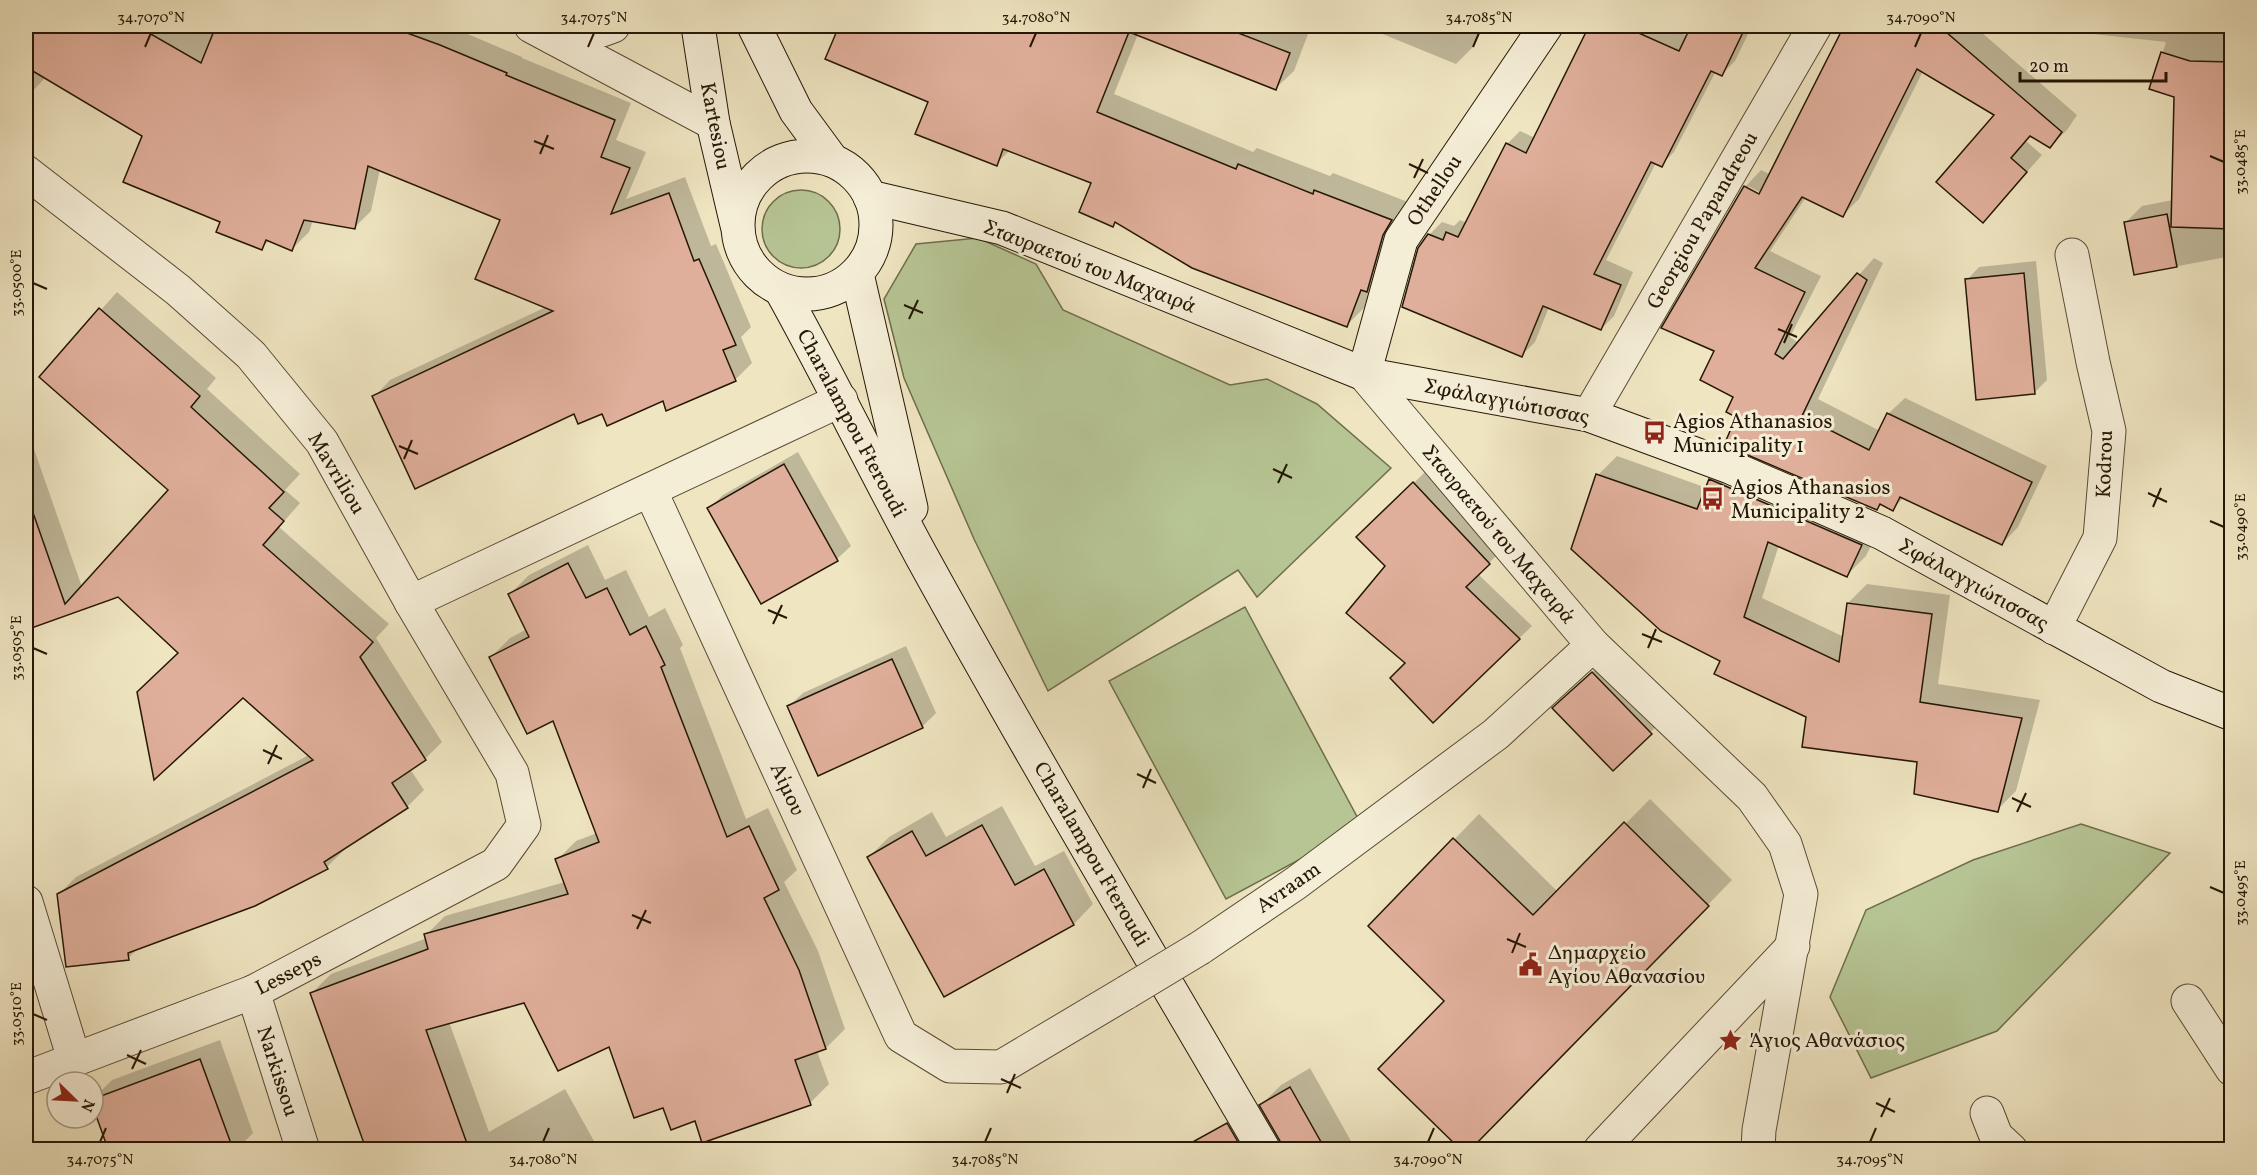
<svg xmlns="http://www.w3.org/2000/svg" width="2257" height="1175" font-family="Vollkorn,serif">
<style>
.green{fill:#b7c594;stroke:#6e6e4c;stroke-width:1.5}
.shadow{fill:#0003;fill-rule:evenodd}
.building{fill:#e0af9b;stroke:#251705;stroke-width:1.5}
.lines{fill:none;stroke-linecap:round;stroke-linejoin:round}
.street-casing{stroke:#584a34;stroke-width:35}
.secondary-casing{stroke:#251705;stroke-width:35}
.street{stroke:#f5eed7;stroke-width:33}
.secondary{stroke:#f5eed7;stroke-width:33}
.street-bridge-casing{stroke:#584a34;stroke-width:35;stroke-linecap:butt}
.street-bridge{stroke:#f5eed7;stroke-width:33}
.ticks{fill:none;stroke:#251705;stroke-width:2}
.labels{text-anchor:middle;stroke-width:6;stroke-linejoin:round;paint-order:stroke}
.street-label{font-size:21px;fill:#251705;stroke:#f5eed7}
.poi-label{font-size:21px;fill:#251705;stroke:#f5eed7;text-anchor:start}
.neatline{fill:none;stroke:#251705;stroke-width:2}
.ticks-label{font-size:15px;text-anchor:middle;fill:#251705}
</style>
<rect width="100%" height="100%" fill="#efe5c1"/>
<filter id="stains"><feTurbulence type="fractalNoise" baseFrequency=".00333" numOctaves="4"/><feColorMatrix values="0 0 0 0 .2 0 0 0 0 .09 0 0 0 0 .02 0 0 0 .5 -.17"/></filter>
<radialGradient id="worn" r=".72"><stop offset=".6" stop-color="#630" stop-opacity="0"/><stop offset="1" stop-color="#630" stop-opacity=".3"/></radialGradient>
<g class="green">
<circle cx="801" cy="229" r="39"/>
<polygon points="978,238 1036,264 1063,310 1230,385 1267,379 1317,404 1391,468 1257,597 1238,570 1048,691 974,539 904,378 884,299 916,244"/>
<polygon points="1245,607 1362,826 1226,899 1109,681"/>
<polygon points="2081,824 2170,853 1997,1031 1871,1078 1830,997 1866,910 1973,860"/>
</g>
<g class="shadow">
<polygon points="26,26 449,26 522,57 522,58 631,103 616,140 646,152 626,199 685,177 711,246 716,244 751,327 741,337 752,363 735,380 663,399 603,412 575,412 374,397 390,380 546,307 502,219 380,169 371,211 354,228 313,220 309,232 292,249 270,240 261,248 222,221 144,135 46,77 26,98"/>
<polygon points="841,26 942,26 957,32 959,26 1311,26 1294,71 1276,88 1138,34 1114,94 1253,152 1257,148 1330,176 1333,173 1408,202 1364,308 1346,326 1116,221 1112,225 1093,182 1010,150 996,164 930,101 827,58"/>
<polygon points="1363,26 1482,26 1473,47 1456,64"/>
<polygon points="1589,26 1664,26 1688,36 1693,26 1752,26 1735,61 1722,74 1716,71 1674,152 1661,165 1656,163 1606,260 1633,272 1614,316 1601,329 1549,307 1535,342 1522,355 1429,235 1442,222 1454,226 1460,220 1467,223 1507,144 1520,131 1535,138"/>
<path d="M 1845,26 L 1974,26 L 2077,115 L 2067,130 L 2050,146 L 2031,135 L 2026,141 L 2042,155 L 1983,221 L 1996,114 L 1923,71 L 1859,199 L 1843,215 L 1806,197 L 1770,251 L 1821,276 L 1790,337 L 1799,343 L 1874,258 L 1883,263 L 1818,399 L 1880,431 L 1888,414 L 1905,398 L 2047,466 L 2018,527 L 2002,544 L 1904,497 L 1893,509 L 1882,504 L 1877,509 L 1735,396 L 1716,351 L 1745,187 L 1761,170 L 1771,175 ZM 1748,186 L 1767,196 L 1765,199 L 1748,190 Z"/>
<polygon points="2021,26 2232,26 2232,256 2135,274 2126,222 2142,206 2173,200 2175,96 2151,88 2166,42"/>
<polygon points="2036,261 2047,380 2034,393 1967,280 1979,267"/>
<polygon points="117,292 216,378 207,389 300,474 285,490 300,503 279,527 389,624 376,638 442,742 425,759 410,769 424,790 407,807 343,848 344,850 327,867 140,947 128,958 59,894 76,877 309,755 243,696 119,596 26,628 26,426 82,587 170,490 41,377"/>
<polygon points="798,452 851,546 837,559 709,508 723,495"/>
<polygon points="1617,456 1707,488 1711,480 1729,461 1880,526 1866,556 1847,575 1779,545 1762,598 1844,637 1848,603 1867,584 1950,595 1938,684 2040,700 2016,791 1997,810 1919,761 1807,716 1722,660 1598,475"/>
<polygon points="1426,471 1502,550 1478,574 1532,626 1433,721 1407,663 1387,566 1359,537"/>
<polygon points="588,545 605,580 626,570 649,617 665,608 683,645 680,648 746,819 768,808 797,870 784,882 818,951 845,1029 826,1048 817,1051 829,1084 810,1103 696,1119 664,1106 610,1045 525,1001 449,1022 489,1132 565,1089 599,1150 368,1150 312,993 331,974 427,938 426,935 445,916 565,882 557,860 576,841 597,833 554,719 491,657 510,638 527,629 510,594 529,575"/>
<polygon points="906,646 936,713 922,727 789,706 803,693"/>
<polygon points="1607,659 1664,719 1613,769 1568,694"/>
<polygon points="1650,799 1732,880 1469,1150 1462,1150 1380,1069 1446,1001 1370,926 1479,814 1558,892"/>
<polygon points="1002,806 1035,866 1064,851 1093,904 1074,924 869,857 889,837 932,812 946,837"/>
<polygon points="220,1040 253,1133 244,1142 247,1150 110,1150 93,1099 112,1080"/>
<polygon points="1310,1068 1356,1150 1236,1150 1223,1126 1243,1107 1274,1146 1284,1149 1282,1140 1261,1105 1281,1085"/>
<polygon points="926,1144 929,1150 916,1150"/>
</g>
<g class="building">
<polygon points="26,26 137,26 201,63 216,26 388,26 440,45 507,73 506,75 615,120 601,157 630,168 611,214 669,193 694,261 699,259 736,345 723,350 736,381 666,411 663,401 607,426 602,414 578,424 574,414 415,489 372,396 553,311 475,279 500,220 368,166 355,229 304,220 292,251 266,240 262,250 216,232 220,222 123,182 142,136 26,67"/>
<polygon points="839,26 1220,26 1290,53 1276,90 1129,32 1097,112 1236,169 1238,164 1313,194 1314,190 1392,220 1383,235 1367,292 1361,290 1347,327 1192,268 1115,222 1113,227 1079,212 1091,183 1003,149 997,166 915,134 928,102 825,59"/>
<polygon points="1589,26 1623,26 1679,51 1691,26 1746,26 1722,76 1711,71 1662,167 1651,162 1594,274 1621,285 1601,330 1543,306 1522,357 1402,307 1418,248 1428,234 1443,240 1446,232 1458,237 1506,143 1526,153"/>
<polygon points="1844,26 1939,26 2062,132 2050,148 2030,136 2011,158 2027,172 1983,223 1936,182 1994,115 1917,69 1843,217 1802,197 1755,268 1805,292 1775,354 1783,359 1857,273 1867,280 1802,416 1869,450 1887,413 2032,482 2002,545 1900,497 1893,511 1880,504 1877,510 1724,445 1736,417 1726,412 1733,397 1700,380 1714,351 1661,328 1744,186 1759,194"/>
<polygon points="2161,52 2190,61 2232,62 2232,229 2171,227 2174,97 2149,89"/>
<polygon points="2167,214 2177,267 2134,275 2124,222"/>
<polygon points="2024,273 2035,394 1976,400 1965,279"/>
<polygon points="99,308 200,396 191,407 284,492 269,508 284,521 263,545 373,642 360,657 426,760 392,783 408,808 324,862 328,869 255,906 128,953 129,960 66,967 57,894 313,760 243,698 154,780 137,692 178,653 118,597 26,630 26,508 31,507 65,604 168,490 39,377"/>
<polygon points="784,464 838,561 761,604 707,508"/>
<polygon points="1596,474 1697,509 1709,479 1862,545 1847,577 1768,542 1744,617 1839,662 1847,603 1932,614 1920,702 2022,718 1998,812 1914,794 1917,762 1802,747 1806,717 1714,674 1720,661 1661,631 1571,549"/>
<polygon points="1413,482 1490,564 1466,587 1520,639 1433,723 1390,678 1405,663 1346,613 1385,566 1356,537"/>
<polygon points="568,563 586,598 607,588 630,635 646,626 665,665 661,667 727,837 749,826 779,890 764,898 799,970 826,1049 795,1060 811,1105 702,1143 695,1121 671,1130 663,1108 634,1118 609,1047 558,1071 524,1003 426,1030 469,1149 366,1149 310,993 428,949 424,934 568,894 555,859 599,842 553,721 527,734 489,657 529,637 508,594"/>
<polygon points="892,659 923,728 818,776 787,706"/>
<polygon points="1592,672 1652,734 1613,771 1552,708"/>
<polygon points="1624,822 1709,906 1471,1149 1460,1149 1378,1069 1444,1001 1368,926 1453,838 1533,915"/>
<polygon points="982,825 1015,885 1044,869 1074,925 944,997 867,857 912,831 926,856"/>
<polygon points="200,1059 233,1149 108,1149 93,1107 93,1099"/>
<polygon points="1290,1087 1325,1149 1283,1149 1280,1141 1259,1105"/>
<polygon points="1227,1123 1242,1149 1180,1149"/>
</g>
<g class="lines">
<defs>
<g id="street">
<polyline points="531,26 713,123"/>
<polyline points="552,37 602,30 613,26"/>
<polyline points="26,172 178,290 251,355 322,442 411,602 512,773 524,825 496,864 253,992 26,1078"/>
<polyline points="1364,374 1593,645 1752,797 1785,844 1801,894 1759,1130 1758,1150"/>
<polyline points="1589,415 1815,26"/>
<polyline points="650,490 901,1036 950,1066 1001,1067 1127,992"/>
<polyline points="411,602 841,400"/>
<polyline points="2054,628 2100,538 2109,431 2093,362 2072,255"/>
<polyline points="26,902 74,1059"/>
<polyline points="1200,948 1296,883 1496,734 1593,645"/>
<polyline points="253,992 303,1150"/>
<polyline points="2188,1001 2232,1069"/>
<polyline points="1987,1113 1996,1136 2011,1150"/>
<polyline points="1600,1150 1793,946"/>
</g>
<g id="secondary">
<polyline points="698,26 713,123 737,225"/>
<polyline points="754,26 796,111 832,160"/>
<circle cx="807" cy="225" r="69"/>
<polyline points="870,197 1002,228 1364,374 1589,415 1730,467 1882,533 2161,686 2232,714"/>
<polyline points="857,274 911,508"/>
<path d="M 781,290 C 830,378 874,469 922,557 C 1032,757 1149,953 1264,1150"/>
<polyline points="1364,374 1401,240 1546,26"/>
</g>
</defs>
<use href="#street" class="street-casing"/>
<use href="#secondary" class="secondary-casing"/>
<use href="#street" class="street"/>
<use href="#secondary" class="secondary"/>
<defs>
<polyline id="street-bridge" points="1127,992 1200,948"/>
</defs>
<use href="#street-bridge" class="street-bridge-casing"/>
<use href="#street-bridge" class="street-bridge"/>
</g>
<path class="ticks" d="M 145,47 L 151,33M 588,47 L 594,33M 1030,47 L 1036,33M 1473,47 L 1479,33M 1915,47 L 1921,33M 534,141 L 554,149M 540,154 L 548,135M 2210,156 L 2224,162M 1409,164 L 1428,173M 1414,178 L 1423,159M 33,283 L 47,289M 904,305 L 923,313M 909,319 L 918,300M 1778,329 L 1797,337M 1784,343 L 1792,324M 399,446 L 418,454M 404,459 L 412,440M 1273,469 L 1292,478M 1278,483 L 1287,464M 2148,493 L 2167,502M 2153,507 L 2161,488M 2210,521 L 2224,527M 768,610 L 787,618M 773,624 L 782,605M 1642,634 L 1662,642M 33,648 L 47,654M 1648,648 L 1656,629M 263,750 L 282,759M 268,764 L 277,745M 1137,774 L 1156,783M 1143,788 L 1151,769M 2012,798 L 2031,807M 2017,812 L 2026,793M 2210,887 L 2224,893M 632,915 L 651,923M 637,929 L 646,910M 1507,939 L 1526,947M 1512,953 L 1520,933M 33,1014 L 47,1020M 127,1055 L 146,1064M 132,1069 L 141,1050M 1001,1079 L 1021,1088M 1007,1093 L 1015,1074M 1876,1103 L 1895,1112M 1881,1117 L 1890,1098M 100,1142 L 106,1128M 543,1142 L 549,1128M 985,1142 L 991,1128M 1428,1142 L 1434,1128M 1870,1142 L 1876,1128"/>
<defs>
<symbol id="bus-bare" viewBox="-9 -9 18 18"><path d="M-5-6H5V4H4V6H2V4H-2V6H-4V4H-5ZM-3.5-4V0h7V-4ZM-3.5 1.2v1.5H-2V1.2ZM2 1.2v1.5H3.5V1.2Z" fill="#8f2418" stroke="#f5eed7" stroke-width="2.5" paint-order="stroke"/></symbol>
<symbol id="civic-bare" viewBox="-9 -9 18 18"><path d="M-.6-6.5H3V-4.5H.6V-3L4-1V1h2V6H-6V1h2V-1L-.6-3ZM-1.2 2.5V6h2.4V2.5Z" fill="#8f2418" stroke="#f5eed7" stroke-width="2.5" paint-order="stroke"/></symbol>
<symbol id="sight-bare" viewBox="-9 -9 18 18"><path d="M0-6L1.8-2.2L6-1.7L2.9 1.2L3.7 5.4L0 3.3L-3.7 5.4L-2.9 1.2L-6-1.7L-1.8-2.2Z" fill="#8f2418" stroke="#f5eed7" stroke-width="2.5" paint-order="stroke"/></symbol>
</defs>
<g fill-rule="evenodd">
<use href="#bus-bare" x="1638" y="416" width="33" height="33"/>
<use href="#bus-bare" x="1696" y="482" width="33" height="33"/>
<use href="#civic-bare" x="1514" y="948" width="33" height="33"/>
<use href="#sight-bare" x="1714" y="1024" width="33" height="33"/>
</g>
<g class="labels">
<g class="street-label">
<text transform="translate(716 126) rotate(79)" y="7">Kartesiou</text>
<text transform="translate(1434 190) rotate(-56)" y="7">Othellou</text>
<text transform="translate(1702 220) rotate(-60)" y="7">Georgiou Papandreou</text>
<text transform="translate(1090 266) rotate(21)" y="7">Σταυραετού του Μαχαιρά</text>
<text transform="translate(1507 401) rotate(11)" y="7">Σφάλαγγιώτισσας</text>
<text transform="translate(852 423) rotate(62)" y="7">Charalampou Fteroudi</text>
<text transform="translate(2104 464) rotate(-88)" y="7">Kodrou</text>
<text transform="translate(337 473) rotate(59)" y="7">Mavriliou</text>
<text transform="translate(1499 534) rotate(50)" y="7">Σταυραετού του Μαχαιρά</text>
<text transform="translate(1974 584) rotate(29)" y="7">Σφάλαγγιώτισσας</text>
<text transform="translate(788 789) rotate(65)" y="7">Αίμου</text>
<text transform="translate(1092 854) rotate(60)" y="7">Charalampou Fteroudi</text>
<text transform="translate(1288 887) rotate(-35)" y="7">Avraam</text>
<text transform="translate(288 973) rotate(-27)" y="7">Lesseps</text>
<text transform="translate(278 1071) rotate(72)" y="7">Narkissou</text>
</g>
<g class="poi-label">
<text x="1673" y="428">Agios Athanasios<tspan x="1673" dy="24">Municipality 1</tspan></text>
<text x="1731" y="494">Agios Athanasios<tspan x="1731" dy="24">Municipality 2</tspan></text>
<text x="1548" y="959">Δημαρχείο<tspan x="1548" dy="24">Αγίου Αθανασίου</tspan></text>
<text x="1749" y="1047">Άγιος Αθανάσιος</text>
</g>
</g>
<rect width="2257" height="1175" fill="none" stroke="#efe5c1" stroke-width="66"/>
<g transform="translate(75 1100) rotate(114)"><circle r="28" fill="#f5eed7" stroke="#a29883" stroke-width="1.5"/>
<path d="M0-4.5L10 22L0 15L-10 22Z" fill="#8f2418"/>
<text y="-9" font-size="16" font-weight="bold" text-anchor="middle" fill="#251705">N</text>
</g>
<path d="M2020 72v9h146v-9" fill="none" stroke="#251705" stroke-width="3"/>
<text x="2029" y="72" font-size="18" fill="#251705" stroke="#f5eed7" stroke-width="4.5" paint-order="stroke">20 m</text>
<rect x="33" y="33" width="2191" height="1109" class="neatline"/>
<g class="ticks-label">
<text x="151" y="22">34.7070°N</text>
<text x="594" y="22">34.7075°N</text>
<text x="1036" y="22">34.7080°N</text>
<text x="1479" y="22">34.7085°N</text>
<text x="1921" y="22">34.7090°N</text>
<text transform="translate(2240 162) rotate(-90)" y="5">33.0485°E</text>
<text transform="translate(16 283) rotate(-90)" y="5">33.0500°E</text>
<text transform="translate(2240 527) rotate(-90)" y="5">33.0490°E</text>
<text transform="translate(16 648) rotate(-90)" y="5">33.0505°E</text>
<text transform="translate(2240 893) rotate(-90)" y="5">33.0495°E</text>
<text transform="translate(16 1014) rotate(-90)" y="5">33.0510°E</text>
<text x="100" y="1164">34.7075°N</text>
<text x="543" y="1164">34.7080°N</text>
<text x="985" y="1164">34.7085°N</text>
<text x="1428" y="1164">34.7090°N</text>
<text x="1870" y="1164">34.7095°N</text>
</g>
<rect width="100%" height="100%" filter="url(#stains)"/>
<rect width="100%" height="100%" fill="url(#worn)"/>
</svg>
